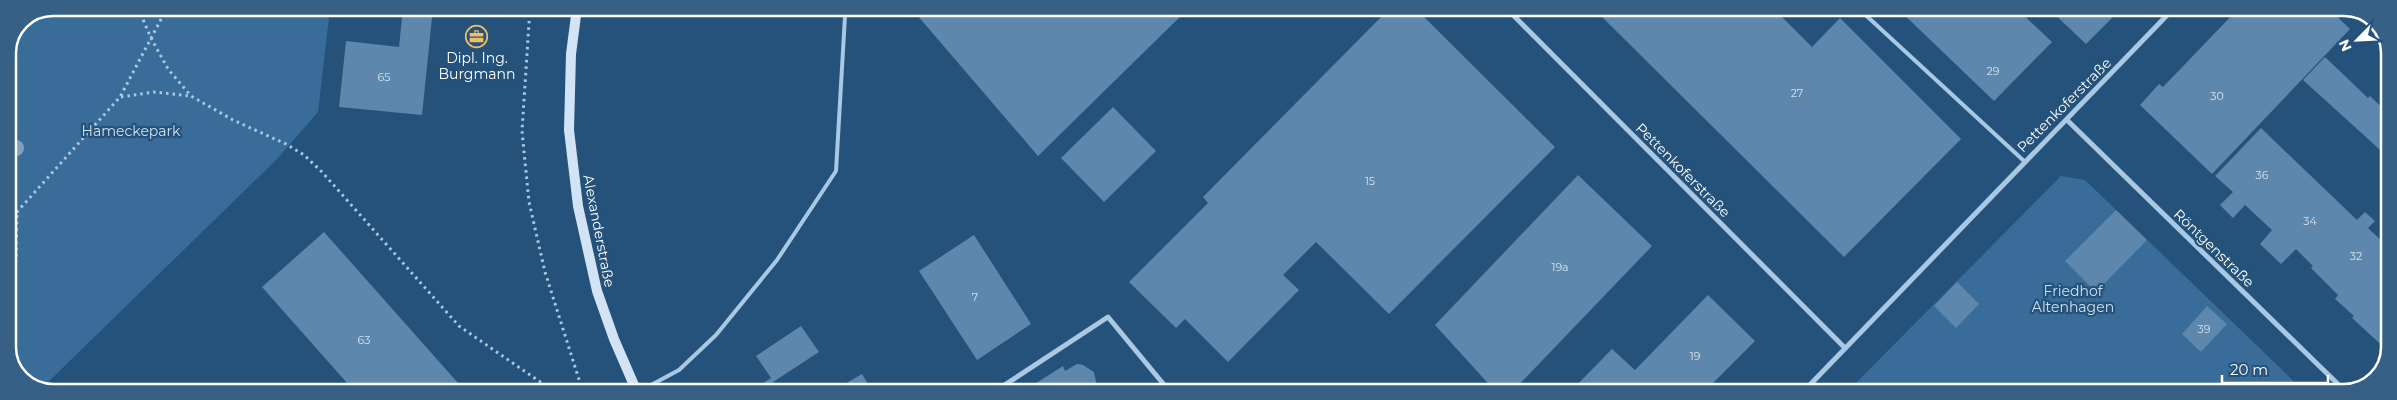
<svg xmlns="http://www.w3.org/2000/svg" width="2397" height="400" font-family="Montserrat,sans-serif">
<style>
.green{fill:#396c98}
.building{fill:#5d87ac}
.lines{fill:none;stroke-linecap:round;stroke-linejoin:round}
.path{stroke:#a8c8e4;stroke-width:3;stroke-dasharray:2.5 4;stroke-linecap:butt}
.lane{stroke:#a8c8e4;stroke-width:4}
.street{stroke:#a8c8e4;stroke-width:5}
.secondary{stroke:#d1e3f4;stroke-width:10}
.tree{fill:#80a1bd}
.labels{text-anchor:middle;stroke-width:4.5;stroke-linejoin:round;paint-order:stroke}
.number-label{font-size:11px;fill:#d6e1ea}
.poi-label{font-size:14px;fill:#fff;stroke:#25527a}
.street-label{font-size:14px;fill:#fff;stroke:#25527a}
.park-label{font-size:14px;fill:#cbe1f3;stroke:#25527a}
.rim{fill:none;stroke:#fff;stroke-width:2.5}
</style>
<rect width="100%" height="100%" fill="#25527a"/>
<g class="green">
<polygon points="53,8 330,8 318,112 277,159 41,389 21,379 8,353 8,53 21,21"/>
<polygon points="2061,176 2085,180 2305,392 1847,392"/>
</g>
<g class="building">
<polygon points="403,8 433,8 422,115 339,107 346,41 399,47"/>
<polygon points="911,8 1189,8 1038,156"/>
<polygon points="1390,8 1415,8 1555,147 1389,314 1316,242 1283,275 1299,290 1228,362 1185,319 1176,328 1129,282 1208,203 1203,197"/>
<polygon points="1593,8 1773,8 1812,47 1840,18 1961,139 1844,257"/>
<polygon points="1897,8 2016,8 2052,42 1994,101"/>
<polygon points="2048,8 2122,8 2086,44"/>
<polygon points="2239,8 2328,8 2350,29 2212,174 2140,105 2159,84 2163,87"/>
<polygon points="2325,57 2368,98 2370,96 2389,114 2389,158 2303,80"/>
<polygon points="1113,107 1156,151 1104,202 1061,158"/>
<polygon points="2261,128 2357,220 2365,212 2375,221 2368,228 2387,246 2389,244 2389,352 2352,318 2354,316 2335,299 2338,295 2311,268 2313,266 2296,249 2281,264 2260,244 2272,230 2245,205 2233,218 2220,205 2233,192 2215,176"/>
<polygon points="1578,175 1652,246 1512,392 1496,392 1435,325"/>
<polygon points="2116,210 2147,240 2096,292 2065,261"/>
<polygon points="324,232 466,392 355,392 262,287"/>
<polygon points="974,235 1031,324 977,360 919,271"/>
<polygon points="1957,282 1979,304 1956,328 1934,306"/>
<polygon points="1708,295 1755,341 1704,392 1570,392 1612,349 1635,370"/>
<polygon points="2207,306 2227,324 2201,352 2182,334"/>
<polygon points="801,326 819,352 773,382 780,392 750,392 771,378 756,356"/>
<polygon points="1077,364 1083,365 1094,372 1097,386 1094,392 1022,392 1063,366 1065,371"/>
<polygon points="862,374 873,392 831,392"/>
<polygon points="218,385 225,392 210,392"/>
</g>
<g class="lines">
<g class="path">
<polyline points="138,8 151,38 168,69 191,96 233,120 286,144 304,155 322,172 459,326 549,388 566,391 582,389 584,392"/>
<polyline points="530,8 522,131 529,202 545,272 582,389"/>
<polyline points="121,97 154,92 191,96"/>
<polyline points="8,222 120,97 167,8"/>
<polyline points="8,274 16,261 17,212"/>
<polyline points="538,392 548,388"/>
<polyline points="1124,392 1136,384"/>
</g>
<g class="lane">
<polyline points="1858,8 2024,161"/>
<polyline points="638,392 679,370 716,335 777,260 836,171 845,16 849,8"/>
</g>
<g class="street">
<polyline points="1506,8 1845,348"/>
<polyline points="2067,120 2346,392"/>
<polyline points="994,392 1108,317 1170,392"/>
<polyline points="1803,392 2174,8"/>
</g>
<polyline class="secondary" points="577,8 571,54 569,130 578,206 597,291 614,339 637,392"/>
</g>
<circle class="tree" cx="16" cy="148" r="8"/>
<defs>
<symbol id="office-ring" viewBox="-11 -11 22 22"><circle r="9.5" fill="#25527a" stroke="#edbd6d" stroke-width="1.5"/><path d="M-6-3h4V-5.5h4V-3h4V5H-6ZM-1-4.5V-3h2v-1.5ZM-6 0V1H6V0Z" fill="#edbd6d"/></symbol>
</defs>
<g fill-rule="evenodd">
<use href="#office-ring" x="464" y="24" width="25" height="25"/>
</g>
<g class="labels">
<g class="number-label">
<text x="1993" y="75">29</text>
<text x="384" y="81">65</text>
<text x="1797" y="97">27</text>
<text x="2217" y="100">30</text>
<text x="2262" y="179">36</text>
<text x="1370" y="185">15</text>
<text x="2310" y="225">34</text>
<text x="2356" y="260">32</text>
<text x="1560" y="271">19a</text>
<text x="975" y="301">7</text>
<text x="2204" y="333">39</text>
<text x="364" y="344">63</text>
<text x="1695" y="360">19</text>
</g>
<g class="poi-label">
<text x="477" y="63">Dipl. Ing.<tspan x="477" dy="16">Burgmann</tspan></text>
</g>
<g class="street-label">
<text transform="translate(2064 105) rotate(-45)" y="5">Pettenkoferstraße</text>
<text transform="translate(1683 170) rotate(45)" y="5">Pettenkoferstraße</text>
<text transform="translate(599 231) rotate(79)" y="5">Alexanderstraße</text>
<text transform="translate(2214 248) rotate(44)" y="5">Röntgenstraße</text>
</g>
<g class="park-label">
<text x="131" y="136">Hameckepark</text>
<text x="2073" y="296">Friedhof<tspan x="2073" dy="16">Altenhagen</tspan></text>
</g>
</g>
<path d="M0 0H2397V400H0ZM53 16H2344A37 37 0 0 1 2381 53V347A37 37 0 0 1 2344 384H53A37 37 0 0 1 16 347V53A37 37 0 0 1 53 16Z" fill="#366085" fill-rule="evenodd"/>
<path class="rim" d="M53 16H2344A37 37 0 0 1 2381 53V347A37 37 0 0 1 2344 384H53A37 37 0 0 1 16 347V53A37 37 0 0 1 53 16Z"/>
<g transform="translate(2357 40) rotate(246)" stroke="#25527a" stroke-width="4" paint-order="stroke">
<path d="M0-4L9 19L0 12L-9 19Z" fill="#ffffff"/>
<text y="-8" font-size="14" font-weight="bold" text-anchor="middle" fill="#ffffff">N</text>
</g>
<path d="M2222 375v8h106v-8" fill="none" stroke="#ffffff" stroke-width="2.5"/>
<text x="2230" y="375" font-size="15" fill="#ffffff" stroke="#25527a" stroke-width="4" paint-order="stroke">20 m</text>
</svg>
